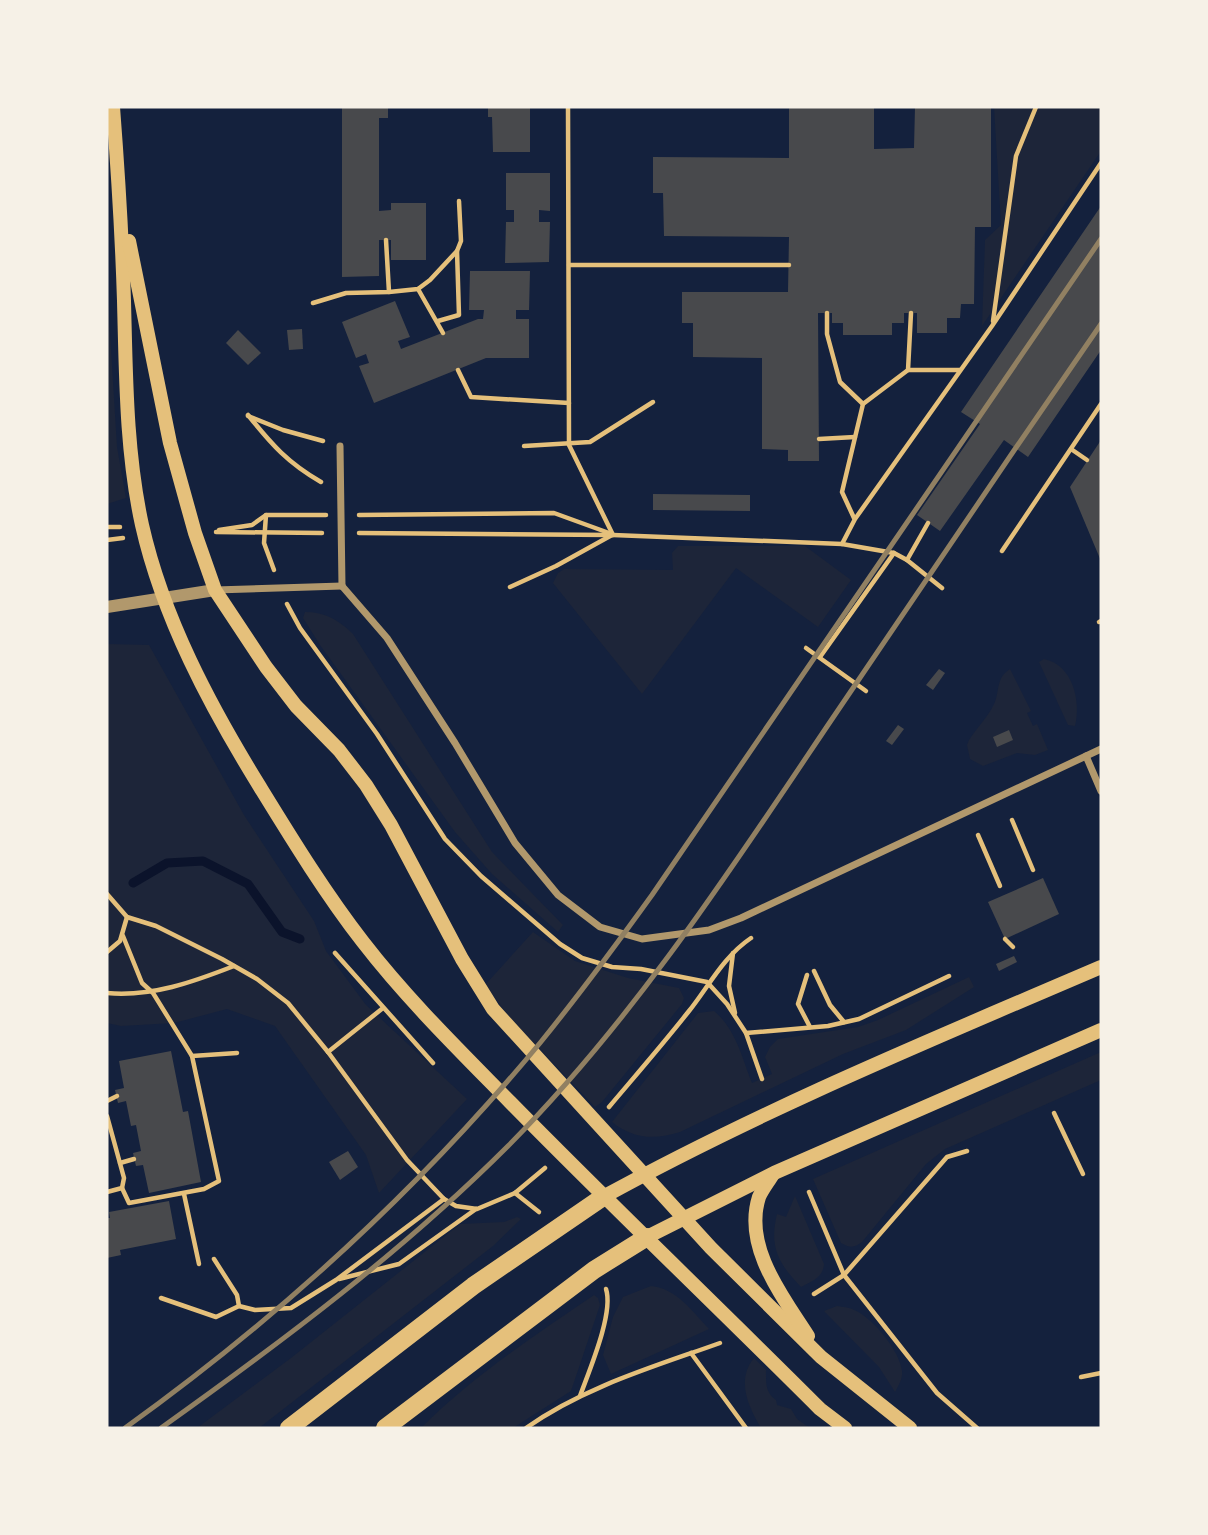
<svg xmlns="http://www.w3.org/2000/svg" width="1208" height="1535" font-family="Mulish,sans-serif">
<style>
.green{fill:#1d2539}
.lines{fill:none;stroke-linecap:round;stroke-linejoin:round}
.stream{stroke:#0b132b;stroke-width:9}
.building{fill:#48494c}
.path{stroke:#e5c07b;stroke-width:4.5}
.minor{stroke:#b1986c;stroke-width:7}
.tertiary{stroke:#b1986c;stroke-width:12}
.secondary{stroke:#e5c07b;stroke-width:14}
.primary{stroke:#e5c07b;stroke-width:18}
.rail{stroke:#918062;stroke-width:5}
</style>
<rect width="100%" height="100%" fill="#14213d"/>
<g class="green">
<polygon points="994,107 1101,107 1101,151 982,326 985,240 1001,225"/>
<polygon points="107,284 117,447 126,498 107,504"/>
<polygon points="678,546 805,546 851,580 818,627 736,568 642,694 553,583 558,573 564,569 673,570 672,553"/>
<path d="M 305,612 C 325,612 339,620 353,634 L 492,852 L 563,925 L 558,932 L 492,874 L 455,832 L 320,645 L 303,618 Z"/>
<polygon points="107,644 149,645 244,815 314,921 326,951 366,1005 467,1099 379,1193 366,1155 275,1026 227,1009 174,1023 121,1026 107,1023"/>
<path d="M 1044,659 C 1073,665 1081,701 1075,726 L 1068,725 L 1039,662 Z"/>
<path d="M 1010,669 L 1031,711 L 1027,713 L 1033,726 L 1037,724 L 1048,750 L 1035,755 L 1017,753 L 983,766 L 970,759 L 967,745 L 969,740 C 976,729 986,719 992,708 C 1001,694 994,679 1010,669 Z"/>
<polygon points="533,932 575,961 628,978 679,988 684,998 682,1004 602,1102 595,1107 510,1018 485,985"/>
<path d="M 969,977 L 974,987 L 906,1030 L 843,1054 L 680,1132 C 655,1140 633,1139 612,1122 L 698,1013 L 714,1011 C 736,1029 742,1058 752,1083 L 772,1074 L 765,1057 L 770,1047 L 778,1039 L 858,1027 L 878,1020 Z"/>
<path d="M 1101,1052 L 1101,1080 L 945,1149 L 926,1164 L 862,1242 C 854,1248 850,1248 841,1243 L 813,1179 Z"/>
<path d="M 795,1196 L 824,1264 C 823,1278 812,1281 801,1287 C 778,1263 769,1247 777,1214 L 786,1217 Z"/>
<polygon points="517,1217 521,1219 493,1246 259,1428 197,1428 291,1358 460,1224 504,1222"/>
<path d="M 651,1286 C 676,1288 693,1312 709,1329 L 611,1374 L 603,1355 L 613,1317 L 623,1297 Z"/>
<path d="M 594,1295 L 598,1298 L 600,1305 L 571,1391 L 513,1428 L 421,1428 C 473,1376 534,1336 594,1295 Z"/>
<path d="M 837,1306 C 842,1307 849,1307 854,1310 C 872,1317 900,1351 902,1371 C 903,1379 898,1386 895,1392 L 879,1367 L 824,1311 Z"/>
<path d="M 754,1358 L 766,1370 C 766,1383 765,1392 776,1400 L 777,1405 L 791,1409 L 797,1419 L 810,1428 L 761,1428 C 748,1406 736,1380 754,1358 Z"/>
</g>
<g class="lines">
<polyline class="stream" points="133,883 167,863 203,861 248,884 282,932 300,939"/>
</g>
<g class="building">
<polygon points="342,107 388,107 388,118 379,118 379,211 391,210 391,203 426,203 426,260 391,260 391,240 379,240 379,276 342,277"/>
<polygon points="488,107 530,107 530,152 493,152 492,117 488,117"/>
<polygon points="789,107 874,107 874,149 914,148 915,107 991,107 991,227 975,227 974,304 961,304 960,318 947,318 947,333 917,333 917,313 904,313 904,323 892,323 892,335 843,335 843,323 832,323 832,313 818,313 819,461 788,461 788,450 762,449 762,358 693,357 693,323 682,323 682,292 788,292 789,237 664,236 663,193 653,193 653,157 789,158"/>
<polygon points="506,173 550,173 550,211 539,210 539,222 550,222 549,262 505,263 506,222 514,222 514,210 506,210"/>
<polygon points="1101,206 1101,350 1028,457 1004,440 940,531 917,515 980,424 961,412"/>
<polygon points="470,271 530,271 529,310 516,310 516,319 529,319 529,358 486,358 374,403 359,366 369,363 366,354 356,358 342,322 395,301 410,337 398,341 401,349 478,319 483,319 484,310 469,310"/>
<polygon points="302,329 303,349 289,350 287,330"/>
<polygon points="238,330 261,353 248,365 226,343"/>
<polygon points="1101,440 1101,561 1070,487"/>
<polygon points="653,494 750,495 750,511 653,510"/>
<polygon points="939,669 945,673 933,690 926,685"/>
<polygon points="898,725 904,729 892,745 886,741"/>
<polygon points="1009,730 1013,740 997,747 993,737"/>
<polygon points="1043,878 1059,914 1005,939 988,902"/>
<polygon points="1014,956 1017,962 999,971 996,964"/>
<polygon points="171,1051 183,1112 188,1111 201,1182 149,1193 143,1165 136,1166 133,1153 141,1151 136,1125 131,1126 126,1101 118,1103 115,1090 124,1088 119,1061"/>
<polygon points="348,1151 358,1167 340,1180 329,1162"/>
<polygon points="169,1201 176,1239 120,1250 121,1255 107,1258 107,1218 110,1218 109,1212"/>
</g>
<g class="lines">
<g class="path">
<polyline points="568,107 569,445 613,535"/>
<polyline points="386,240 389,292"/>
<polyline points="569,265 789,265"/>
<polyline points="418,289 443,333"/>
<polyline points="313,303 346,293 389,292 418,289 430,280 457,251 461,241 459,201"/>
<polyline points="827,313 827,334 840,382 863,404"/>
<polyline points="438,321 459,315 457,251"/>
<polyline points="993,321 1016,156 1036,107"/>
<polyline points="458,370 471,397 569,403"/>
<polyline points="908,370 960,370"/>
<path d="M 248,415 C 272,445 288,463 321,482"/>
<polyline points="248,416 283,430 323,441"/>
<polyline points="819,439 855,437"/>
<polyline points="524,446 590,442 653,402"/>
<polyline points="1071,449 1087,460"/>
<polyline points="266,515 264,543 274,570"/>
<polyline points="359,515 554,513 609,533"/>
<polyline points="854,518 842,492 863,404 908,370 911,313"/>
<polyline points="107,527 120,527"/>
<polyline points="219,530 252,525 266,515 326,515"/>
<polyline points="216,532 322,533"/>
<polyline points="359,533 613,535 842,544 894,553 907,560 942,588"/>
<polyline points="107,540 123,538"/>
<polyline points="842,544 855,519 992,326 1101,163"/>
<polyline points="1002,551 1101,404"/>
<polyline points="907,560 928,523"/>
<polyline points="510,587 556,566 612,535"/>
<polyline points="287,604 300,628 377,734 445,839 481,876 560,944 582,958 612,967 641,969 707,982 727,1004 746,1033 762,1079"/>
<polyline points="1099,622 1101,621"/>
<polyline points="806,648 866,691"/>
<polyline points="820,657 894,553"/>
<polyline points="1012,820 1033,870"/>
<polyline points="978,835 1000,886"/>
<polyline points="107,894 127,917 156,926 222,959 257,979 288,1003 328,1052 407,1160 444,1199 456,1206 477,1209 515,1193 545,1168"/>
<polyline points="123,936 142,983 153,993 192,1056 237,1053"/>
<polyline points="1005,939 1013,947"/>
<polyline points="107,952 120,941 127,917"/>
<polyline points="335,953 433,1063"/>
<polyline points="733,953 729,986 735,1013"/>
<polyline points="814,971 830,1005 844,1022"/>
<polyline points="807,975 798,1004 810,1027"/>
<path d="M 107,993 C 152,997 193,982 234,966"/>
<polyline points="746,1033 828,1026 859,1019 949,976"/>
<polyline points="328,1052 383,1008"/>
<polyline points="107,1101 117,1096"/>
<path d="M 609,1107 C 636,1075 663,1044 689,1011 C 709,986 723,957 751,938"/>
<polyline points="1054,1113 1083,1174"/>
<polyline points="107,1116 124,1178 122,1188 107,1192"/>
<polyline points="120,1163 134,1159"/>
<polyline points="122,1188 129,1203 204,1189 219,1181 192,1056"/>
<polyline points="809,1192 844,1275 937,1393 977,1428"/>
<polyline points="515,1193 539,1212"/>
<polyline points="184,1194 199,1264"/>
<polyline points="214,1259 237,1295 239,1306"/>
<polyline points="339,1279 399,1264 476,1209"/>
<polyline points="814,1294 844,1275 947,1157 967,1151"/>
<polyline points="161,1298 216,1317 239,1306 255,1310 291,1308 336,1280 444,1199"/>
<polyline points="691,1353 746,1428"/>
<polyline points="1081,1377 1101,1373"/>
<path d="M 580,1396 C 589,1371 614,1313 606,1289"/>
<path d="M 526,1428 C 584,1387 653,1367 720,1343"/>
</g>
<g class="minor">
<polyline points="340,446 342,586"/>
<polyline points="342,586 387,638 455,743 515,843 558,895 600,927 642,939 709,930 741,918 1101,749"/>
<polyline points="215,590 342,586"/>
<polyline points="1086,756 1101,791"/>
</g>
<polyline class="tertiary" points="107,607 215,590"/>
<g class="secondary">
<path d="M 113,107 C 118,172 122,236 124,301 C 126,376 126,452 142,525 C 163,618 210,706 260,787 C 292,839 325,893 363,942 C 407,999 460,1051 510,1102 C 612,1206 717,1306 820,1409 L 845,1428"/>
<polyline points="129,241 170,443 195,533 215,590 266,667 296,706 339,750 366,785 391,825 462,959 493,1009 711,1248 821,1357 910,1428"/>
<path d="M 773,1174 C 769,1181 762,1190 759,1197 C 743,1247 783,1297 808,1336"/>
<path d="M 603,1197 C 763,1109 933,1039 1101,967"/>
<polyline points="647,1237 774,1173 1101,1030"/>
</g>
<g class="primary">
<polyline points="289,1428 473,1286 603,1197"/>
<polyline points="385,1428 594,1270 647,1237"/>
</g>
<g class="rail">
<path d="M 125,1428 C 278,1318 420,1188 540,1043 C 579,995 616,945 652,895 L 1101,239"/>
<path d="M 161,1428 C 283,1341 402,1252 508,1146 C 633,1020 730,871 828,725 C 918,591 1009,457 1101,324"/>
</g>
</g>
<rect width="1208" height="1535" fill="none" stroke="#f6f1e7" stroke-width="217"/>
</svg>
